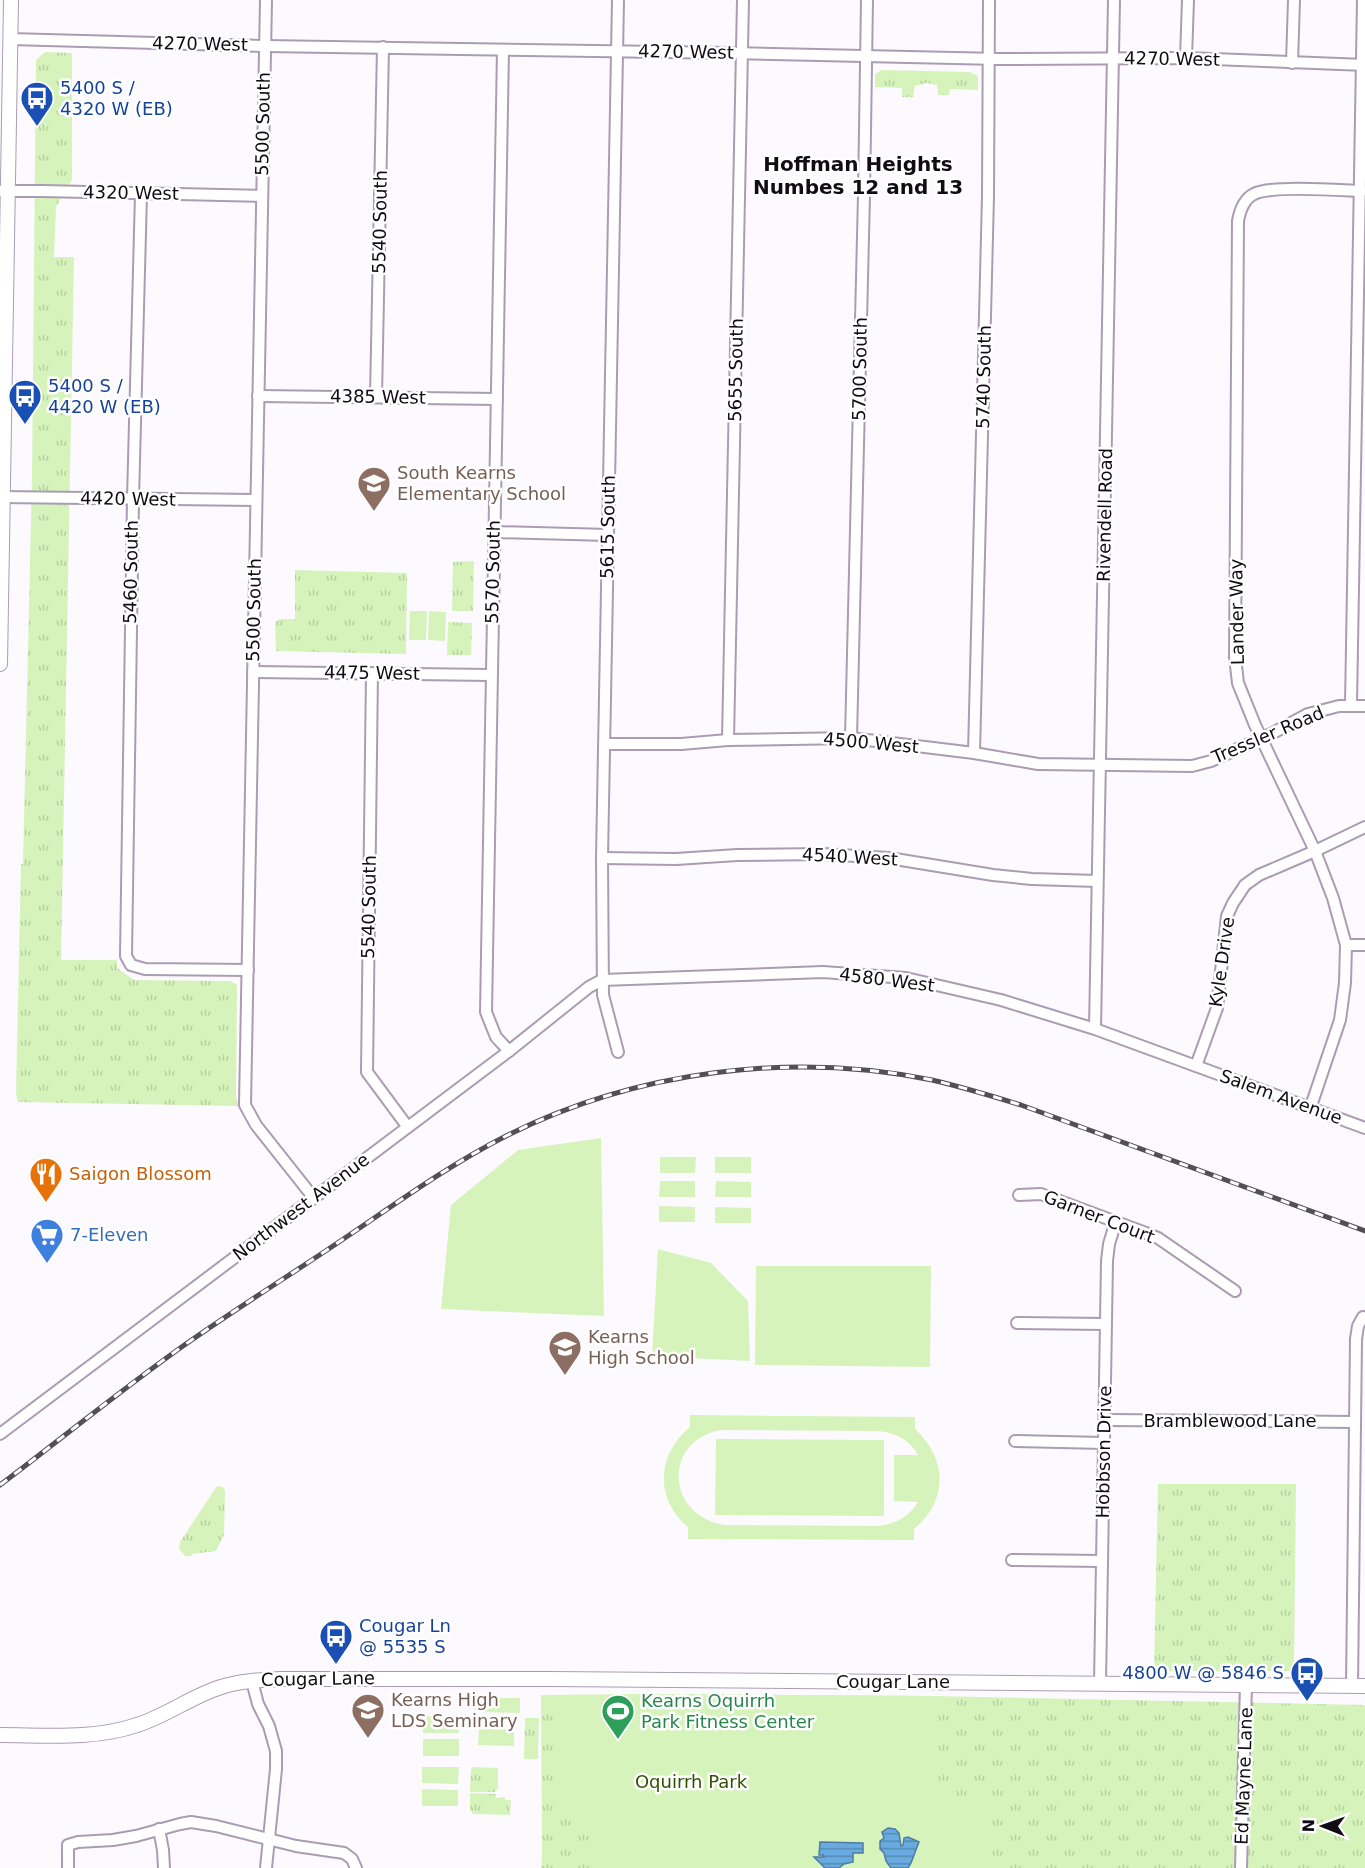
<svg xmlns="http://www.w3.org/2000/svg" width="1365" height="1868" font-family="'DejaVu Sans',sans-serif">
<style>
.grass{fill:url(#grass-tufts)}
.pitch{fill:#d6f3bc;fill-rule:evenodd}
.water{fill:url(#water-rules);stroke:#4f7ba3;stroke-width:1.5}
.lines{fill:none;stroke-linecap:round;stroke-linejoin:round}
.minor-casing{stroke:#ab9cb3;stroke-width:14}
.major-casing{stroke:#ab9cb3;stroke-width:16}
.minor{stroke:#fff;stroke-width:10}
.major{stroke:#fff;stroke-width:14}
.rail-casing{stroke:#534f56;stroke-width:5}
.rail{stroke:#fff;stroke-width:3;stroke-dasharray:9;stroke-linecap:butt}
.labels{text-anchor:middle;stroke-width:5;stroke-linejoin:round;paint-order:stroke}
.street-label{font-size:18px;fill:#110c14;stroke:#fff}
.transit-label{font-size:18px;fill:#164399;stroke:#fff;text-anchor:start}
.education-label{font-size:18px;fill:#785e54;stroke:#fff;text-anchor:start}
.food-label{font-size:18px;fill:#c56008;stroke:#fff;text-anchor:start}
.shop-label{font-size:18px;fill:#366cbe;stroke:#fff;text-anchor:start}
.leisure-label{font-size:18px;fill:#27864d;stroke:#fff;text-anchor:start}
.park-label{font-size:18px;fill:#325100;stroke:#fff}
.neighbourhood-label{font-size:20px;font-weight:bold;fill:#110c14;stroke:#fff}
</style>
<defs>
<pattern id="grass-tufts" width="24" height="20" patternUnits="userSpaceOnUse" patternTransform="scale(1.5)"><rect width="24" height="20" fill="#d6f3bc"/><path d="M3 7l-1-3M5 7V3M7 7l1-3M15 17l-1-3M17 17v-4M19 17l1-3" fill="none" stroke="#b7cfa1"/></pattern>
<pattern id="water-rules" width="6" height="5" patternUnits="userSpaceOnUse" patternTransform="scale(1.5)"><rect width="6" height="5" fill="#69abe0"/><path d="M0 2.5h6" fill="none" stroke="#558ab4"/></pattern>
</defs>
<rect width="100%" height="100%" fill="#fdfaff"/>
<g class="grass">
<polygon points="45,52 72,53 72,180 56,207 54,257 74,257 61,960 117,960 117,968 134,980 230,981 237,985 236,1096 238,1106 18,1102 16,1093 21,864 23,864 32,477 36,60"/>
<polygon points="882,70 970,72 978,76 978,90 950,89 949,95 938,95 937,85 926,83 915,86 913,97 902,97 902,88 875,87 875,74"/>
<polygon points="474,561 473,611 452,611 453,562"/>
<polygon points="295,570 407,573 406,654 276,651 275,621 278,621 279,619 295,619"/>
<polygon points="448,622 472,623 471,655 447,655"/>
<polygon points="1158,1484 1296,1484 1294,1671 1154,1671"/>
<polygon points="217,1486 223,1487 225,1491 224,1535 216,1551 192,1554 191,1556 185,1556 179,1549 180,1542"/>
<polygon points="677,1694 933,1696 1365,1705 1365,1868 541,1868 542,1857 541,1695"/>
<polygon points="475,1698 520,1698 520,1713 475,1712"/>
<polygon points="525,1718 539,1718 538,1759 524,1759"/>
<polygon points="473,1767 498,1768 498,1789 496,1789 496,1792 470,1792 471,1769"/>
<polygon points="470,1793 496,1794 496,1798 505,1797 505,1800 511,1800 510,1815 472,1814 472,1811 470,1811"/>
</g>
<g class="pitch">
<polygon points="410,611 427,611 426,640 409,640"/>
<polygon points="429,611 446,612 445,641 428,640"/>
<polygon points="601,1138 604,1316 441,1309 451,1205 518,1150"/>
<polygon points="660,1157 696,1157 695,1173 660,1173"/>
<rect x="715" y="1157" width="36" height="16"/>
<polygon points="660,1181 695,1181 695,1197 659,1197"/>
<polygon points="716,1181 751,1182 751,1197 715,1197"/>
<polygon points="659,1206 695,1207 695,1222 659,1222"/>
<polygon points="715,1207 751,1208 751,1223 715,1223"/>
<polygon points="658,1249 711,1263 748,1301 750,1361 652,1356"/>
<polygon points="756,1266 931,1266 930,1367 755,1365"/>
<path d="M 690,1415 L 915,1417 L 915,1429 C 947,1458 949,1500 914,1529 L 914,1540 L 688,1539 L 688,1527 C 654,1499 657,1454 690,1427 ZM 721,1430 L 878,1431 C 896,1433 909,1439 918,1455 L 894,1455 L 894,1501 L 918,1502 C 909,1517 895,1524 878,1526 L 724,1525 C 664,1514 664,1440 721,1430 Z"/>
<polygon points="716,1439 884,1440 884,1516 715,1515"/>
<polygon points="677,1694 933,1696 932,1801 981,1802 985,1804 987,1809 987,1868 592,1868 592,1830 559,1794 560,1695"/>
<polygon points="423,1716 459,1717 459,1733 423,1733"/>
<polygon points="479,1729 514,1729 514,1746 478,1745"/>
<rect x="423" y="1739" width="36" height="17"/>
<polygon points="422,1767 459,1767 458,1784 422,1783"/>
<polygon points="422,1789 458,1790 458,1806 422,1806"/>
</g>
<g class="water">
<polygon points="888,1828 895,1829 899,1833 901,1846 903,1845 904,1838 908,1837 919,1842 911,1863 908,1868 891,1868 886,1861 884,1853 880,1849 880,1841 884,1838 882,1832"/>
<polygon points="820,1842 863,1843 863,1853 853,1853 853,1862 844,1864 839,1868 825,1868 814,1857 824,1857 823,1855 819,1855"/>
</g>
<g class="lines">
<defs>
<g id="minor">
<polyline points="266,0 245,1105 256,1125 313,1197"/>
<polyline points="618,0 602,858 603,995 618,1052"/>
<polyline points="10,39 265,46 731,53 999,59 1186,58 1365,65"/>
<polyline points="503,50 486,1012 496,1037 509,1051"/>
<polyline points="1186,58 1188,0"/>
<polyline points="1292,63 1294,0"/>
<polyline points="0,191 42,191 262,196"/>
<polyline points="141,194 133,499 126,956 131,965 145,969 248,970"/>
<polyline points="258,396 497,399"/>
<polyline points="376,397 383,47"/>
<polyline points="0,497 256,500"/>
<polyline points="494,532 608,535"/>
<polyline points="253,672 491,675"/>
<polyline points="372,673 367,1072 407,1126"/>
<polyline points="1351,705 1363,0"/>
<polyline points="851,738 864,195 867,0"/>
<polyline points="728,740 743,0"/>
<polyline points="605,744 681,744 728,740 851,738 974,753 1038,764 1192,766 1211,761 1269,735 1308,714 1339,706 1365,706"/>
<polyline points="974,753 988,196 989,0"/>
<polyline points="602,858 676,859 737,855 823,854 889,858 993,875 1032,879 1097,881"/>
<polyline points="1346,945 1365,945"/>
<polyline points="1095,1029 1114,0"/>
<polyline points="1196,1066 1217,1008 1227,916 1233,903 1245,885 1259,875 1315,851 1365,827"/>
<path d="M 1310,1109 L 1340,1020 L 1345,983 L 1346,945 L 1333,898 L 1315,851 L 1255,725 L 1238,683 L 1235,657 L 1238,221 C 1240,210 1244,199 1254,194 C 1271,185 1338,190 1361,191"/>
<polyline points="1019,1195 1041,1194 1146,1233 1158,1238 1235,1291"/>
<polyline points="1017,1323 1106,1324"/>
<polyline points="1105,1420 1354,1422"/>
<polyline points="0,1434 509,1051 589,987 602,980 823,972 906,978 1001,1000 1095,1029 1365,1128"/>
<polyline points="1015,1441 1104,1443"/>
<polyline points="1012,1560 1102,1561"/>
<polyline points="252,1681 258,1704 269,1726 276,1751 276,1769 266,1868"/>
<polyline points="1100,1683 1107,1261 1109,1244 1116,1221"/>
<polyline points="1352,1686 1356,1339 1358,1326 1363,1317 1365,1318"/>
<polyline points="159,1829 163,1850 164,1868"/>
<polyline points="68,1868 68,1845 78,1842 113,1840 136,1836 180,1824 191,1822 216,1826 296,1846 344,1853 352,1859 356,1868"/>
<polyline points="1241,1868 1246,1685"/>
</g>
<g id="major">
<polyline points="0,664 11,0"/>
<path d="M 0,1735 C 45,1735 93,1740 137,1725 C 166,1716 192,1696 221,1687 C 240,1681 260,1680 280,1679 L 551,1679 L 1365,1686"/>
</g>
</defs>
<use href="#minor" class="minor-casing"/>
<use href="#major" class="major-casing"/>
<use href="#minor" class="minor"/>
<use href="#major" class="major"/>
<defs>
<path id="rail" d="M 0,1485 C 61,1439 121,1390 183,1346 C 230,1313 279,1282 327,1250 C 386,1211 443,1168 506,1136 C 635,1071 791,1051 932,1080 C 962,1087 992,1096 1021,1105 L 1365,1231"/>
</defs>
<use href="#rail" class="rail-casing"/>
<use href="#rail" class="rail"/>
</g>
<defs>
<symbol id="bus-pin" viewBox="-11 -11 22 30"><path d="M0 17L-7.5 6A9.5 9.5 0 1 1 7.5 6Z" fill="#1a4fb4" stroke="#fff"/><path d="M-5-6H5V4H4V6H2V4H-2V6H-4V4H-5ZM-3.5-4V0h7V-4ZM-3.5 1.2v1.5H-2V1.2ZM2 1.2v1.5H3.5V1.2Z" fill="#fff"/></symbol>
<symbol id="school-pin" viewBox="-11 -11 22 30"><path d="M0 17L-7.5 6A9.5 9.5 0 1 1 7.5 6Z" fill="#8d6e63" stroke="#fff"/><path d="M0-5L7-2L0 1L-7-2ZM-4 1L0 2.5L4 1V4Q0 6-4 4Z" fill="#fff"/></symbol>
<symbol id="restaurant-pin" viewBox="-11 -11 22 30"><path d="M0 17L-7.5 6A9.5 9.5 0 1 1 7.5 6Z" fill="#e8710a" stroke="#fff"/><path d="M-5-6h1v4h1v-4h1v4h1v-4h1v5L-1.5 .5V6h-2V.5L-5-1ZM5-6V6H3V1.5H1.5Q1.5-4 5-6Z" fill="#fff"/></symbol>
<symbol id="supermarket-pin" viewBox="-11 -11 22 30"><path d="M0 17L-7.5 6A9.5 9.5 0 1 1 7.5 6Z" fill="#3f7fe0" stroke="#fff"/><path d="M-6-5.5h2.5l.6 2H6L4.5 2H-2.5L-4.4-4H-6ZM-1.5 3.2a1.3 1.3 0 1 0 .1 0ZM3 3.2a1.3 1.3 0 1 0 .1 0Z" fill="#fff"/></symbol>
<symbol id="stadium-pin" viewBox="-11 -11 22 30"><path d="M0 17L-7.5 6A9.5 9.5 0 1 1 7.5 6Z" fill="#2e9e5b" stroke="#fff"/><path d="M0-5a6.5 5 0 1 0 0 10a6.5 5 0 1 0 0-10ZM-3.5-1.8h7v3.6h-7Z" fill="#fff"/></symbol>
</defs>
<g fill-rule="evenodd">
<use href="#bus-pin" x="18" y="79" width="38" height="52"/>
<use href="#bus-pin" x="6" y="377" width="38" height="52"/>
<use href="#school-pin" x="355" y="464" width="38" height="52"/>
<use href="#restaurant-pin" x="27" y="1155" width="38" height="52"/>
<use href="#supermarket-pin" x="28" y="1216" width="38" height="52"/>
<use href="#school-pin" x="546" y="1328" width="38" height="52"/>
<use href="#bus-pin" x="317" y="1617" width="38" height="52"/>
<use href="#bus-pin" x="1288" y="1654" width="38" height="52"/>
<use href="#school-pin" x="349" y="1691" width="38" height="52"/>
<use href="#stadium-pin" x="599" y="1692" width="38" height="52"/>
</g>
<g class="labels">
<g class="street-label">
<text transform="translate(200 44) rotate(1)" y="6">4270 West</text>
<text transform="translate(686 52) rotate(1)" y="6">4270 West</text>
<text transform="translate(1172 59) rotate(1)" y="6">4270 West</text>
<text transform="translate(263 124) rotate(-89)" y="6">5500 South</text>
<text transform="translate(131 193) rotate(1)" y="6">4320 West</text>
<text transform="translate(380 222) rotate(-89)" y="6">5540 South</text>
<text transform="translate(860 369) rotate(-89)" y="6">5700 South</text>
<text transform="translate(736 370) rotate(-89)" y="6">5655 South</text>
<text transform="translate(984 377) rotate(-89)" y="6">5740 South</text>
<text transform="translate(378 397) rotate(1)" y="6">4385 West</text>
<text transform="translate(128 499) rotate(1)" y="6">4420 West</text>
<text transform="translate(1105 515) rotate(-89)" y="6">Rivendell Road</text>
<text transform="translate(608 527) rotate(-89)" y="6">5615 South</text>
<text transform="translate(131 572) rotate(-89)" y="6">5460 South</text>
<text transform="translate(493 572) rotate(-89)" y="6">5570 South</text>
<text transform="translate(254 610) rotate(-89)" y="6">5500 South</text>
<text transform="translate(1237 612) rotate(-91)" y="6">Lander Way</text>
<text transform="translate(372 673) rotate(1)" y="6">4475 West</text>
<text transform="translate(1268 735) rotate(-23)" y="6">Tressler Road</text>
<text transform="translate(871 743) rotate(5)" y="6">4500 West</text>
<text transform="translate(850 857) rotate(3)" y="6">4540 West</text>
<text transform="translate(369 907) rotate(-89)" y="6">5540 South</text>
<text transform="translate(1222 962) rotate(-82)" y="6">Kyle Drive</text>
<text transform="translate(887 980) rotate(7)" y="6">4580 West</text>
<text transform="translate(1281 1097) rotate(20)" y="6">Salem Avenue</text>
<text transform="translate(301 1207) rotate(-37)" y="6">Northwest Avenue</text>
<text transform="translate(1099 1217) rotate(21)" y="6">Garner Court</text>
<text x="1230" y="1427">Bramblewood Lane</text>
<text transform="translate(1104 1452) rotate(-89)" y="6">Hobbson Drive</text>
<text transform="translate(318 1679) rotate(-1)" y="6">Cougar Lane</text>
<text x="893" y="1688">Cougar Lane</text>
<text transform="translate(1244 1776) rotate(-88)" y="6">Ed Mayne Lane</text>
</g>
<g class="transit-label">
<text x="60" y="94">5400 S /<tspan x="60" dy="21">4320 W (EB)</tspan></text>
<text x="48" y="392">5400 S /<tspan x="48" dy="21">4420 W (EB)</tspan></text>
<text x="359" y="1632">Cougar Ln<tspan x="359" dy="21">@ 5535 S</tspan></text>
<text x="1284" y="1679" text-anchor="end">4800 W @ 5846 S</text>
</g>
<g class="education-label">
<text x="397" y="479">South Kearns<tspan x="397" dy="21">Elementary School</tspan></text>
<text x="588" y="1343">Kearns<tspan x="588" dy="21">High School</tspan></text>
<text x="391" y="1706">Kearns High<tspan x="391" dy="21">LDS Seminary</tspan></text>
</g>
<g class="food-label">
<text x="69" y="1180">Saigon Blossom</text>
</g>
<g class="shop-label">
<text x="70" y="1241">7-Eleven</text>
</g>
<g class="leisure-label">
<text x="641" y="1707">Kearns Oquirrh<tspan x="641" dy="21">Park Fitness Center</tspan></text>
</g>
<g class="park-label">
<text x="691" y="1788">Oquirrh Park</text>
</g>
<g class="neighbourhood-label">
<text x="858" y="171">Hoffman Heights<tspan x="858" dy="23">Numbes 12 and 13</tspan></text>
</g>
</g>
<g transform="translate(1323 1826) rotate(271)" stroke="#ffffff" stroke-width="4.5" paint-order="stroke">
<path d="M0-4.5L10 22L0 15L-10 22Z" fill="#110c14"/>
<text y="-9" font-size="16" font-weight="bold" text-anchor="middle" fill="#110c14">N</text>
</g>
</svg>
